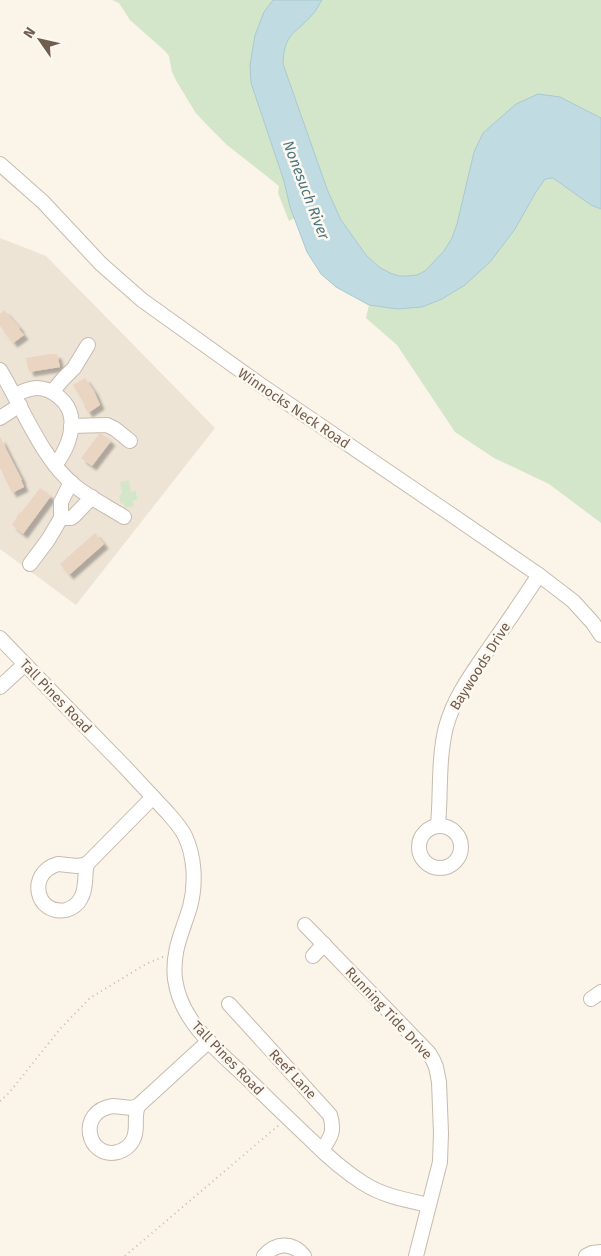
<svg xmlns="http://www.w3.org/2000/svg" width="601" height="1256" font-family="'Fira Sans',sans-serif">
<style>
.residential{fill:#eee4d6}
.green{fill:#d4e6c9}
.water{fill:#c0dbe1;stroke:#a8cad2}
.building{fill:#ead4c2;filter:url(#shadow)}
.lines{fill:none;stroke-linecap:round;stroke-linejoin:round}
.minor-casing{stroke:#c8bbae;stroke-width:16}
.path{stroke:#d1b9a7;stroke-width:2;stroke-dasharray:1 4;stroke-linecap:butt}
.minor{stroke:#fff;stroke-width:14}
.labels{text-anchor:middle;stroke-width:5;stroke-linejoin:round;paint-order:stroke}
.street-label{font-size:14px;fill:#715d50;stroke:#fdf8f0}
.water-label{font-size:15px;font-style:italic;fill:#4c7782;stroke:#fdf8f0}
</style>
<defs>
<filter id="shadow"><feDropShadow dx="4.5" dy="4.5" stdDeviation="1" flood-color="#0004"/></filter>
</defs>
<rect width="100%" height="100%" fill="#faf4e9"/>
<polygon class="residential" points="0,238 46,256 215,428 76,605 0,549"/>
<g class="green">
<polygon points="112,0 601,0 601,121 455,236 430,272 394,280 352,244 329,199 289,221 278,193 279,186 227,145 207,125 195,112 177,82 172,72 169,56 165,51 130,20 119,3"/>
<polygon points="545,173 601,203 601,523 549,484 494,458 455,432 397,345 366,318 369,305 397,309"/>
<polygon points="129,480 131,492 136,491 137,500 133,501 134,506 125,508 124,503 121,504 119,495 122,494 120,482"/>
</g>
<path class="water" d="M 273,0 L 322,0 C 319,4 317,10 313,14 C 296,34 284,32 283,64 L 327,189 L 341,220 L 366,255 L 379,267 L 390,273 L 399,276 L 408,276 L 417,275 L 425,271 L 444,251 L 452,238 L 457,224 L 474,152 L 483,133 L 516,104 L 538,94 L 560,97 L 601,118 L 601,209 L 591,205 L 553,178 L 545,179 L 536,192 L 515,229 L 491,261 L 465,285 L 442,299 L 422,307 L 397,309 L 369,305 L 336,287 L 321,274 L 307,252 L 290,207 L 284,181 L 251,83 L 250,65 L 255,35 L 264,12 Z"/>
<g class="building">
<polygon points="4,310 20,328 19,329 24,335 13,343 0,326 0,314"/>
<polygon points="50,354 57,354 60,367 29,372 26,358"/>
<polygon points="85,378 94,391 100,405 88,413 84,406 85,405 73,385"/>
<polygon points="99,434 102,434 111,441 92,466 81,458"/>
<polygon points="0,437 22,480 21,480 24,487 12,493 0,468"/>
<polygon points="40,488 51,496 23,534 12,525 20,512 21,513"/>
<polygon points="95,533 104,544 69,575 60,564"/>
</g>
<g class="lines">
<defs>
<g id="minor">
<polyline points="0,164 43,202 101,264 142,300 258,383 443,509 539,575 573,601 593,623 601,635"/>
<path d="M 0,370 C 23,408 41,458 75,486 C 90,498 108,507 124,517"/>
<polyline points="52,392 63,379 74,368 88,345"/>
<path d="M 15,395 C 21,392 29,388 37,388 C 52,388 69,402 71,417 C 74,433 65,453 55,465"/>
<polyline points="0,418 20,405"/>
<polyline points="71,426 107,425 115,429 130,441"/>
<polyline points="61,518 71,518 74,516 92,497"/>
<polyline points="30,564 48,540 61,518 61,502 71,482"/>
<path d="M 0,638 C 41,681 82,723 124,766 C 138,781 152,796 166,811 C 173,819 180,826 185,836 C 195,857 196,884 190,907 C 182,933 172,951 175,979 C 177,993 182,1006 190,1018 C 206,1043 233,1064 254,1085 C 272,1103 291,1121 310,1139 C 326,1155 344,1171 363,1183 C 383,1196 406,1200 429,1205"/>
<polyline points="0,687 25,664"/>
<path d="M 438,825 C 441,793 438,759 446,727 C 454,697 473,672 490,647 C 507,623 523,599 539,575"/>
<circle cx="440" cy="847" r="21"/>
<path d="M 58,864 L 77,866 L 87,864 C 84,875 87,888 81,898 C 78,904 73,908 66,910 C 36,916 26,873 58,864 Z"/>
<polyline points="87,864 153,797"/>
<polyline points="305,925 429,1053 433,1060 436,1067 439,1082 441,1133 440,1162 416,1256"/>
<polyline points="313,956 324,944"/>
<polyline points="591,999 601,992"/>
<path d="M 229,1004 L 330,1115 C 335,1131 331,1137 322,1150"/>
<path d="M 113,1106 L 132,1108 L 138,1106 C 133,1118 139,1129 133,1140 C 130,1146 124,1150 118,1152 C 87,1160 76,1111 113,1106 Z"/>
<polyline points="138,1106 209,1041"/>
<path d="M 264,1256 C 276,1242 293,1242 304,1256"/>
<polyline points="586,1256 592,1253 601,1252"/>
</g>
</defs>
<use href="#minor" class="minor-casing"/>
<g class="path">
<polyline points="0,1101 9,1093 60,1029 90,998 146,964 165,956"/>
<polyline points="125,1256 279,1125"/>
</g>
<use href="#minor" class="minor"/>
</g>
<g class="labels">
<g class="street-label">
<text transform="translate(294 408) rotate(34)" y="5">Winnocks Neck Road</text>
<text transform="translate(480 666) rotate(-58)" y="5">Baywoods Drive</text>
<text transform="translate(56 696) rotate(46)" y="5">Tall Pines Road</text>
<text transform="translate(389 1013) rotate(47)" y="5">Running Tide Drive</text>
<text transform="translate(228 1058) rotate(46)" y="5">Tall Pines Road</text>
<text transform="translate(293 1074) rotate(47)" y="5">Reef Lane</text>
</g>
<g class="water-label">
<text transform="translate(306 190) rotate(69)" y="5">Nonesuch River</text>
</g>
</g>
<g transform="translate(40 40) rotate(304)" stroke="#fdf8f0" stroke-width="4" paint-order="stroke">
<path d="M0-4L9 19L0 12L-9 19Z" fill="#715d50"/>
<text y="-8" font-size="14" font-weight="bold" text-anchor="middle" fill="#715d50">N</text>
</g>
</svg>
